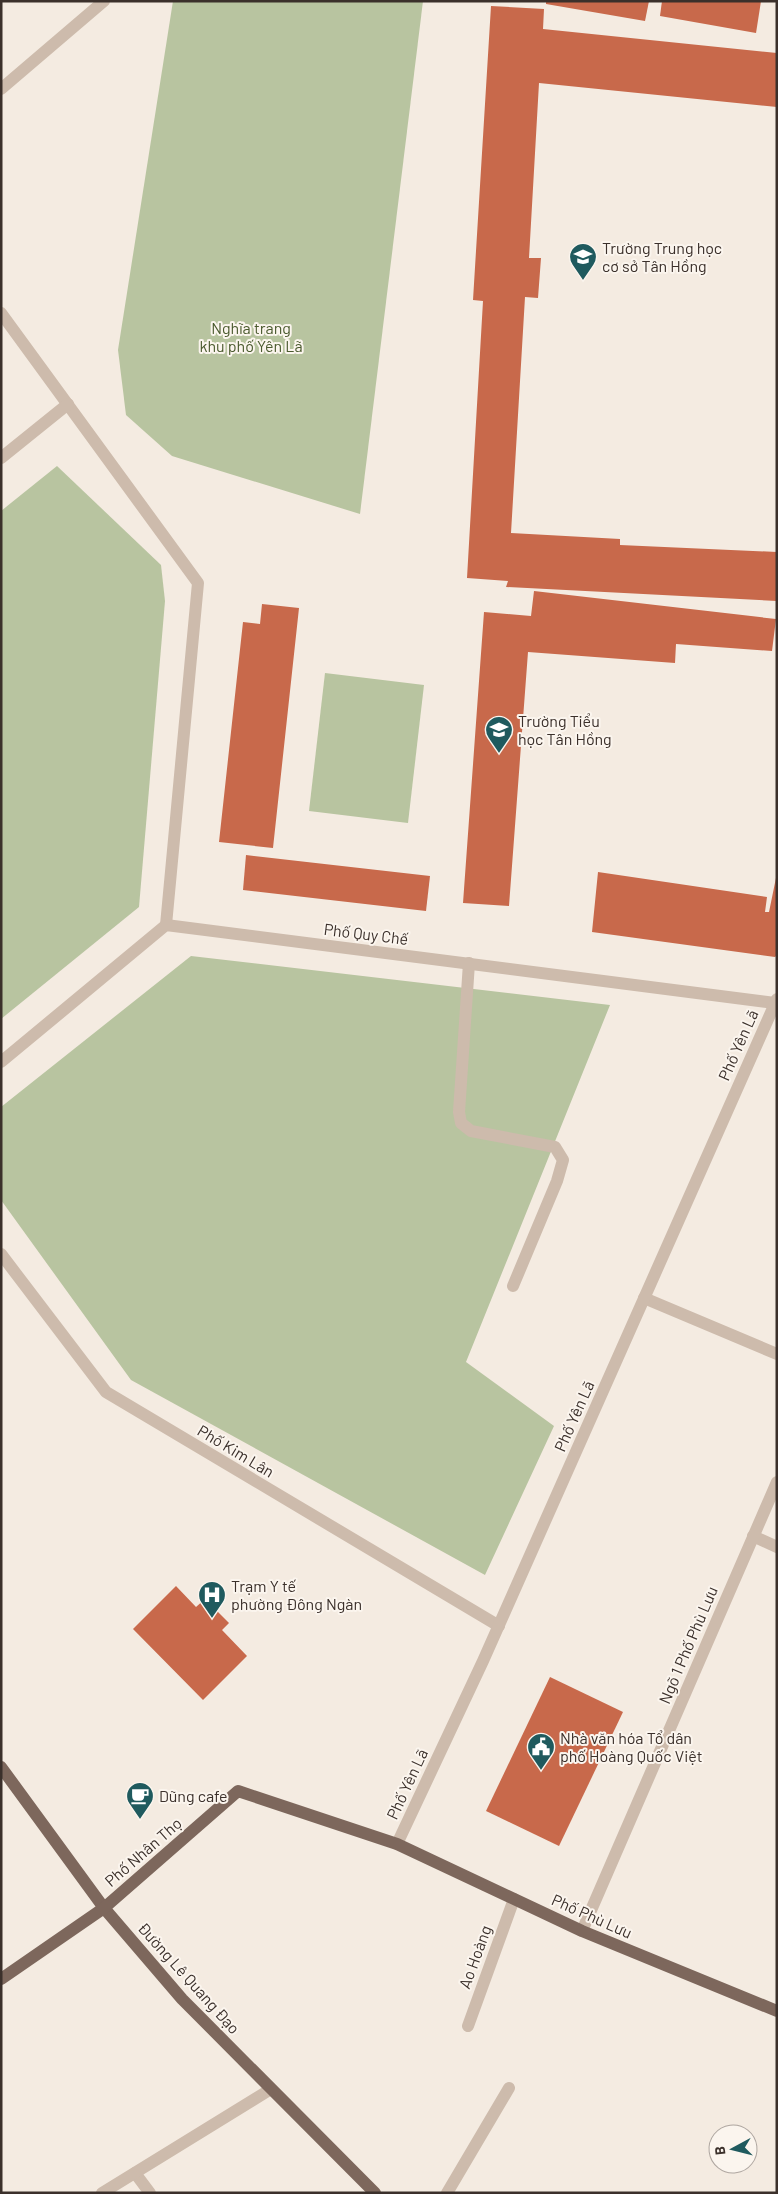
<svg xmlns="http://www.w3.org/2000/svg" width="778" height="2194" font-family="Barlow,sans-serif">
<style>
.green{fill:#b8c4a0}
.building{fill:#c8694b}
.lines{fill:none;stroke-linecap:round;stroke-linejoin:round}
.minor{stroke:#cdbbac;stroke-width:12}
.major{stroke:#7d675c;stroke-width:12}
.labels{text-anchor:middle;stroke-width:4;stroke-linejoin:round;paint-order:stroke}
.poi-label{font-size:16px;fill:#3b302b;stroke:#fbf5ee;text-anchor:start}
.park-label{font-size:16px;fill:#4a5a2e;stroke:#fbf5ee}
.street-label{font-size:16px;fill:#3b302b;stroke:#fbf5ee}
</style>
<rect width="100%" height="100%" fill="#f4ebe1"/>
<g class="green">
<polygon points="173,1 423,1 360,514 172,456 126,415 118,350"/>
<polygon points="57,466 161,565 165,601 139,907 1,1019 1,511"/>
<polygon points="325,673 424,685 408,823 309,811"/>
<polygon points="191,956 610,1005 466,1362 554,1426 485,1575 131,1380 1,1200 1,1107"/>
</g>
<g class="building">
<polygon points="546,1 649,1 645,21 546,4"/>
<polygon points="662,1 761,1 756,33 660,16"/>
<polygon points="491,6 544,9 543,29 777,53 777,107 539,83 529,258 541,258 538,298 525,297 511,533 620,539 620,545 777,552 777,601 506,587 508,581 467,578 483,301 473,300"/>
<polygon points="534,591 776,619 772,651 676,644 675,663 528,652 509,906 463,903 484,612 531,616"/>
<polygon points="262,604 299,608 273,848 219,842 243,622 260,624"/>
<polygon points="246,855 430,876 426,911 243,890"/>
<polygon points="598,872 767,897 765,912 769,912 777,873 777,955 775,957 592,932"/>
<polygon points="176,1586 196,1607 205,1599 229,1623 222,1630 247,1656 203,1700 133,1629"/>
<polygon points="550,1677 623,1712 559,1846 486,1811"/>
</g>
<g class="lines">
<g class="minor">
<polyline points="1,89 104,1"/>
<polyline points="1,313 198,583 166,925"/>
<polyline points="1,458 68,404"/>
<polyline points="469,963 459,1112 461,1123 471,1131 555,1147 563,1160 557,1181 513,1286"/>
<polyline points="1,1062 166,925 775,1003"/>
<polyline points="1,1254 106,1392 499,1626"/>
<polyline points="644,1298 777,1354"/>
<polyline points="753,1536 777,1547"/>
<polyline points="397,1844 483,1661 777,999"/>
<polyline points="582,1931 777,1482"/>
<polyline points="468,2026 514,1899"/>
<polyline points="135,2173 150,2193"/>
<polyline points="102,2193 271,2089"/>
<polyline points="447,2193 509,2088"/>
</g>
<g class="major">
<polyline points="1,1767 104,1908 182,1999 375,2193"/>
<polyline points="1,1979 104,1908 238,1791 397,1844 582,1931 777,2011"/>
</g>
</g>
<defs>
<symbol id="school-pin" viewBox="-11 -11 22 30"><path d="M0 17L-7.5 6A9.5 9.5 0 1 1 7.5 6Z" fill="#1f5a5e" stroke="#fbf5ee"/><path d="M0-5L7-2L0 1L-7-2ZM-4 1L0 2.5L4 1V4Q0 6-4 4Z" fill="#fff"/></symbol>
<symbol id="hospital-pin" viewBox="-11 -11 22 30"><path d="M0 17L-7.5 6A9.5 9.5 0 1 1 7.5 6Z" fill="#1f5a5e" stroke="#fbf5ee"/><path d="M-5-5h3v3.5h4V-5h3V5h-3V1.5h-4V5h-3Z" fill="#fff"/></symbol>
<symbol id="civic-pin" viewBox="-11 -11 22 30"><path d="M0 17L-7.5 6A9.5 9.5 0 1 1 7.5 6Z" fill="#1f5a5e" stroke="#fbf5ee"/><path d="M-.6-6.5H3V-4.5H.6V-3L4-1V1h2V6H-6V1h2V-1L-.6-3ZM-1.2 2.5V6h2.4V2.5Z" fill="#fff"/></symbol>
<symbol id="cafe-pin" viewBox="-11 -11 22 30"><path d="M0 17L-7.5 6A9.5 9.5 0 1 1 7.5 6Z" fill="#1f5a5e" stroke="#fbf5ee"/><path d="M-5.5-4.5H6V0H3Q3 3.5 0 3.5H-2.5Q-5.5 3.5-5.5 0ZM3-3.2v2h1.7v-2ZM-6 4.5H4V6H-6Z" fill="#fff"/></symbol>
</defs>
<g fill-rule="evenodd">
<use href="#school-pin" x="567" y="241" width="32" height="43"/>
<use href="#school-pin" x="483" y="714" width="32" height="43"/>
<use href="#hospital-pin" x="196" y="1579" width="32" height="43"/>
<use href="#civic-pin" x="525" y="1731" width="32" height="43"/>
<use href="#cafe-pin" x="124" y="1780" width="32" height="43"/>
</g>
<g class="labels">
<g class="poi-label">
<text x="602" y="254">Trường Trung học<tspan x="602" dy="18">cơ sở Tân Hồng</tspan></text>
<text x="518" y="727">Trường Tiểu<tspan x="518" dy="18">học Tân Hồng</tspan></text>
<text x="231" y="1592">Trạm Y tế<tspan x="231" dy="18">phường Đông Ngàn</tspan></text>
<text x="560" y="1744">Nhà văn hóa Tổ dân<tspan x="560" dy="18">phố Hoàng Quốc Việt</tspan></text>
<text x="159" y="1802">Dũng cafe</text>
</g>
<g class="park-label">
<text x="251" y="334">Nghĩa trang<tspan x="251" dy="18">khu phố Yên Lã</tspan></text>
</g>
<g class="street-label">
<text transform="translate(366 934) rotate(7)" y="6">Phố Quy Chế</text>
<text transform="translate(738 1045) rotate(-66)" y="6">Phố Yên Lã</text>
<text transform="translate(574 1416) rotate(-66)" y="6">Phố Yên Lã</text>
<text transform="translate(236 1451) rotate(31)" y="6">Phố Kim Lân</text>
<text transform="translate(688 1645) rotate(-67)" y="6">Ngõ 1 Phố Phù Lưu</text>
<text transform="translate(407 1784) rotate(-65)" y="6">Phố Yên Lã</text>
<text transform="translate(143 1852) rotate(-41)" y="6">Phố Nhân Thọ</text>
<text transform="translate(592 1916) rotate(24)" y="6">Phố Phù Lưu</text>
<text transform="translate(475 1957) rotate(-70)" y="6">Ao Hoàng</text>
<text transform="translate(189 1978) rotate(48)" y="6">Đường Lê Quang Đạo</text>
</g>
</g>
<rect width="778" height="2194" fill="none" stroke="#3b302b" stroke-width="5"/>
<g transform="translate(733 2149) rotate(263)"><circle r="24" fill="#fbf5ee" stroke="#aea6a0"/>
<path d="M0-4L9 19L0 12L-9 19Z" fill="#1f5a5e"/>
<text y="-8" font-size="14" font-weight="bold" text-anchor="middle" fill="#3b302b">B</text>
</g>
</svg>
